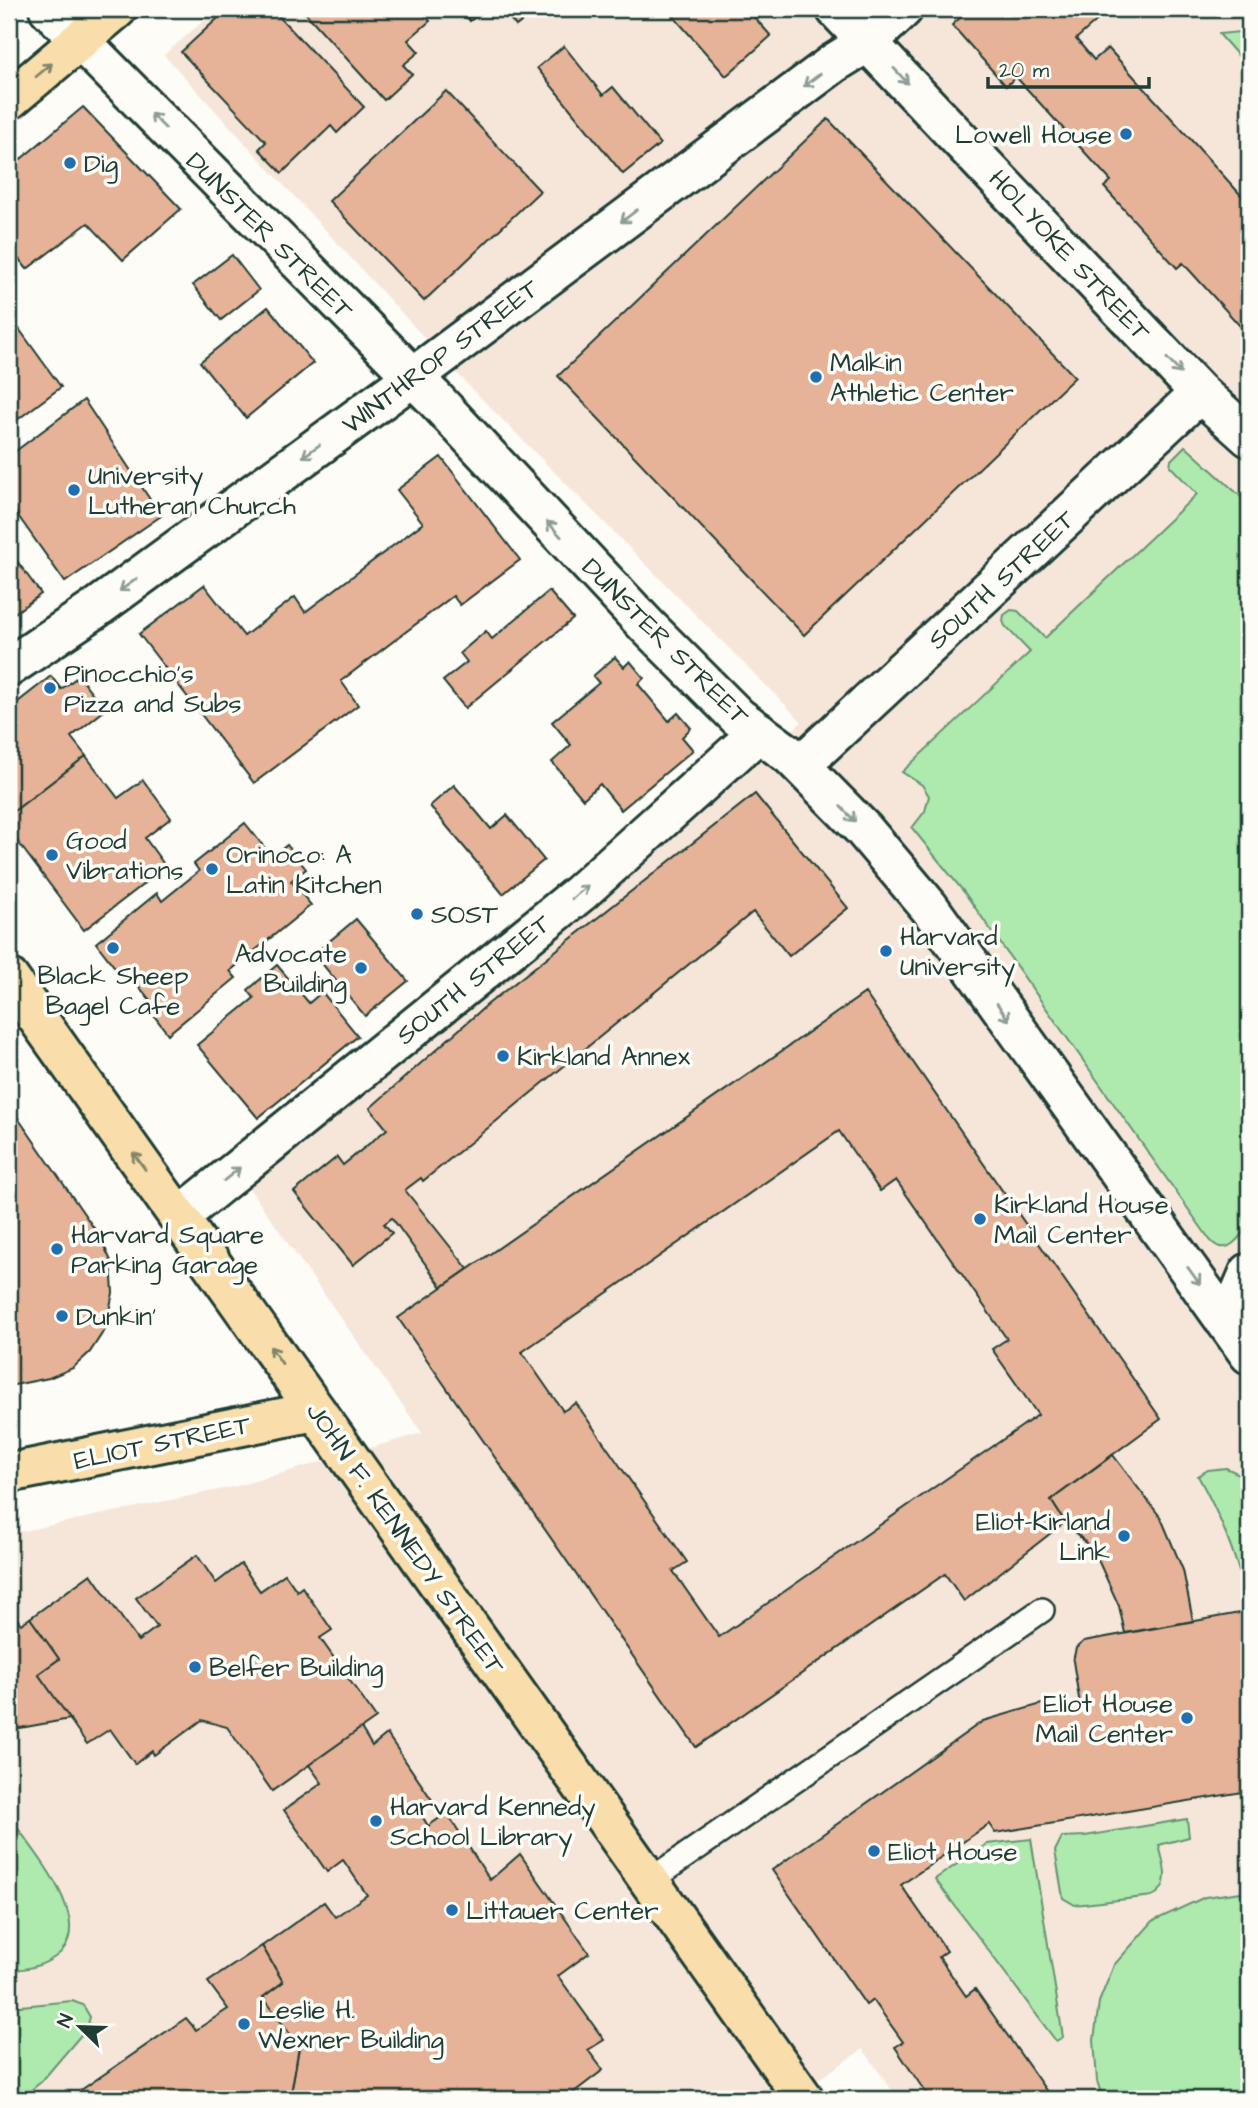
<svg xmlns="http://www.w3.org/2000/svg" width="1258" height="2108" font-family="'Architects Daughter',sans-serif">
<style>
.built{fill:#f6e6da}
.green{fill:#aee9ae;stroke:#669371;stroke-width:2}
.building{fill:#e6b398;stroke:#1f3d34;stroke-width:2;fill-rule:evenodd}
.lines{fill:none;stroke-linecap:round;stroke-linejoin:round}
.lane-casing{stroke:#1f3d34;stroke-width:28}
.street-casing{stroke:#1f3d34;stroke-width:44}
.primary-casing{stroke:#1f3d34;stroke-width:44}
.lane{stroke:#fdfcf7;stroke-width:23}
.street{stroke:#fdfcf7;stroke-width:38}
.primary{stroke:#f9deab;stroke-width:38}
.oneway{stroke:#81856a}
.oneway2{stroke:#8e9c96}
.poi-dot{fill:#1f6fb2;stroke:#fdfcf7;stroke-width:2.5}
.labels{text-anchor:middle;stroke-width:7;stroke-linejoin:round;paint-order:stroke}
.poi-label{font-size:26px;fill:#1f3d34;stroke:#fdfcf7;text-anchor:start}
.street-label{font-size:26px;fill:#1f3d34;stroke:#fdfcf7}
</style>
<rect width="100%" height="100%" fill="#fdfcf7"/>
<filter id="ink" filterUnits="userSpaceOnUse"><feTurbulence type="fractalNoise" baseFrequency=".0143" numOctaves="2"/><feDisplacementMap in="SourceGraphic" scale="14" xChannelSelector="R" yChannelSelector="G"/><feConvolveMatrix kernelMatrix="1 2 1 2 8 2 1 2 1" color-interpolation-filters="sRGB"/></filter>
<g filter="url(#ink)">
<polygon class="built" points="217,9 1249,9 1249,2099 898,2099 863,2049 790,2099 9,2099 9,1534 237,1486 422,1433 244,1181 802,722 466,383 164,55"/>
<g class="green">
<polygon points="1249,31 1249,68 1219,34"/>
<path d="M 1185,446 L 1249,504 L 1249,1221 C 1242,1236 1227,1259 1210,1240 L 964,892 L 912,828 L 925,811 L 929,796 L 922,785 L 902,772 L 1030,652 L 1005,626 L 1003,621 L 1004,615 L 1011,610 L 1018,611 L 1045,638 L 1197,494 L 1170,466 L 1171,460 Z"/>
<path d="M 1226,1468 L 1244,1476 L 1249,1484 L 1249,1580 L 1242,1582 C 1232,1544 1217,1510 1198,1476 L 1208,1470 Z"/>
<path d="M 9,1816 C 30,1847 101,1925 55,1957 C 40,1967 26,1970 9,1970 Z"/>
<path d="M 1187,1819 L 1189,1837 L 1159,1845 C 1163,1863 1173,1885 1153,1896 L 1075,1905 L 1063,1898 L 1055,1851 L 1062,1837 L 1085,1836 Z"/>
<polygon points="1031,1839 1063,2037 1056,2041 935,1879 987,1844"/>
<polygon points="1249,1891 1249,2099 1103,2099 1097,2081 1094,2040 1099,2002 1114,1965 1153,1921 1205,1897"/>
<polygon points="72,2001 83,2005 90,2017 87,2028 41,2082 20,2099 9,2099 9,2005 21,2006"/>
</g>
<g class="building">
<polygon points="218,9 272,9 364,107 337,133 331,126 282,173 259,149 266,142 181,52 218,18"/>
<polygon points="302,9 419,9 430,21 408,40 419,52 403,65 412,74 384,100"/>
<polygon points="460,9 485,9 470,21"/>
<polygon points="502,9 538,9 516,26"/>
<polygon points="667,9 747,9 771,36 726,76"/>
<polygon points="970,9 1110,9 1076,39 1094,60 1108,48 1249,204 1249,336 1183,263 1177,268 1104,187 1111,181 1016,77 1006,86 952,25"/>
<polygon points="564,46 603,95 613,87 660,144 623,174 537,68"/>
<polygon points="446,91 540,191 424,301 329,201"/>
<polygon points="83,107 181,209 123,260 88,223 27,269 9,247 9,169"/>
<polygon points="828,119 1075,377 804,635 558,376"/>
<polygon points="232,255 259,290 221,320 193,285"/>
<polygon points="268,307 313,363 246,418 200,362"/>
<polygon points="9,315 61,387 9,426"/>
<polygon points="84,400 161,516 65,582 9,503 9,456"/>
<polygon points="441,457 520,560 460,605 453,596 341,681 358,705 254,783 139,634 204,585 244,636 295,597 305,612 423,523 397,490"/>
<polygon points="9,550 41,594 9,617"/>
<polygon points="549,591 573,619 465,708 443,681 467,662 460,653 486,631 492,639"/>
<polygon points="615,657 624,667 630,661 644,678 638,684 669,721 678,713 691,728 682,737 693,750 621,810 600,784 583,799 552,762 571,745 552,722 599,683 593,676"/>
<polygon points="51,676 61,689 79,676 105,710 71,737 86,756 9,815 9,709"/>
<polygon points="86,756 118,798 143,780 171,818 145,838 166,867 84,930 9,830 9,815"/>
<polygon points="454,785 491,829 507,815 544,860 503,894 430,806"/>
<polygon points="755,794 848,908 789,956 753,912 423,1181 421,1178 405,1190 468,1269 442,1287 392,1218 384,1224 392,1233 353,1265 294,1192 337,1157 343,1165 387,1129 370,1108 488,1004"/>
<polygon points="245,823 272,857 287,845 306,869 291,881 311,905 230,971 236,978 168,1034 145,1004 150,1000 122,966 117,970 96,943 157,893 162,901 199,871 194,864"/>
<polygon points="356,919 408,981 365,1016 314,954"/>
<polygon points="277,965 309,1003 322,992 358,1036 258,1118 197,1045 254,998 248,990"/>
<path d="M 865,993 L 1161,1419 L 1051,1500 L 1065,1522 L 964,1601 L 945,1574 L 696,1747 L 398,1318 ZM 839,1131 L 880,1191 L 896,1180 L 1007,1339 L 992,1349 L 1038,1415 L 719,1637 L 673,1571 L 687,1562 L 576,1403 L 563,1411 L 522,1352 Z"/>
<polygon points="9,1105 100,1237 111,1261 113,1293 105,1329 90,1352 73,1368 49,1378 9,1386"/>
<polygon points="1113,1455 1161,1518 1183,1570 1193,1621 1125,1633 1119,1606 1094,1551 1065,1522 1051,1500"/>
<polygon points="197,1555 216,1583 241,1564 260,1591 285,1574 297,1591 302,1587 332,1630 320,1638 376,1718 272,1791 227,1727 202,1720 154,1755 152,1751 135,1764 110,1729 87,1744 38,1674 59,1659 30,1618 91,1574 138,1641 157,1627 136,1598"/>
<polygon points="1245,1612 1249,1613 1249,1791 995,1833 989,1824 901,1885 947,1951 939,1957 966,1996 975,1989 1052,2099 930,2099 895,2047 903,2042 873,2000 866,2005 772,1870 983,1721 1066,1697 1068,1707 1080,1705 1073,1661 1076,1648 1084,1641"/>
<polygon points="14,1615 21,1624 30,1618 59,1659 38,1674 70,1719 9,1730 9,1616"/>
<polygon points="361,1728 372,1746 387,1734 432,1800 418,1809 428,1826 447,1813 490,1880 520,1854 589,1953 558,1976 604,2040 588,2050 603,2070 565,2099 290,2099 299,2047 263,1997 283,1982 262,1946 324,1902 335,1917 367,1895 343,1860 327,1872 284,1810 322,1783 309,1765"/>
<polygon points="262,1946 283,1982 263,1997 299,2047 290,2099 68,2099 186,2018 196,2030 228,2009 208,1982"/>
</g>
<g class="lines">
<defs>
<polyline id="lane" points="649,1881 1042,1610"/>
<g id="street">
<polyline points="49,9 433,397 646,625 738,717 791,756 864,830 929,907 1249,1354"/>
<polyline points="836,9 1200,393 1249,437"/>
<polyline points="9,667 94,610 413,377 834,63 868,42 903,9"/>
<polyline points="801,765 1200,393"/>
<polyline points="179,1217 580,893 759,732"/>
<polyline points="1228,1322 1249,1273"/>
</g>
<g id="primary">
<polyline points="9,100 117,9"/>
<polyline points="9,978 804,2099"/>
<polyline points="9,1473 316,1411"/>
</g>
</defs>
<use href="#lane" class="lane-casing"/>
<use href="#street" class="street-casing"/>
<use href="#primary" class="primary-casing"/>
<use href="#lane" class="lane"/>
<use href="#street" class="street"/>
<use href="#primary" class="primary"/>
</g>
<defs><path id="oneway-shaft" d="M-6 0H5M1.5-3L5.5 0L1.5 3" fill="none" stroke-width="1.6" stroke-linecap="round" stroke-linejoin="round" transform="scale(1.75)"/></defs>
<g class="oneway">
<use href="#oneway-shaft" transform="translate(44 70) rotate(-40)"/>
<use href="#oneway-shaft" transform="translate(139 1161) rotate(-126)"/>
<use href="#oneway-shaft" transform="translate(276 1355) rotate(-125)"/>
</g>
<g class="oneway2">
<use href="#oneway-shaft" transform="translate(901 76) rotate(47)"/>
<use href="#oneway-shaft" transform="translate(812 80) rotate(143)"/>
<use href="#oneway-shaft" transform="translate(158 121) rotate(-135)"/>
<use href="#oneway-shaft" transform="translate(629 216) rotate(143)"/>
<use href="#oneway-shaft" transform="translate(1174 366) rotate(47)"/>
<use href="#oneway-shaft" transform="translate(311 451) rotate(144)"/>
<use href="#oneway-shaft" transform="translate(554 529) rotate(-133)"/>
<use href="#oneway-shaft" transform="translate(128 585) rotate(144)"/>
<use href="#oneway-shaft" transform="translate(848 814) rotate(46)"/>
<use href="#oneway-shaft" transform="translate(580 892) rotate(-40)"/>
<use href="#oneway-shaft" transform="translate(1003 1012) rotate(55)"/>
<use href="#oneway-shaft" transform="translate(232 1174) rotate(-39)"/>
<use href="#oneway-shaft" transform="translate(1194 1276) rotate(54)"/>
</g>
</g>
<g class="poi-dot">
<circle cx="1126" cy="134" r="7"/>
<circle cx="70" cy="163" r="7"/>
<circle cx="816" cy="377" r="7"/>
<circle cx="74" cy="490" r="7"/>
<circle cx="50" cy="688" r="7"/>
<circle cx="52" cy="855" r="7"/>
<circle cx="212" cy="869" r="7"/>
<circle cx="417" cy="914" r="7"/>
<circle cx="113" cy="948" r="7"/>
<circle cx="886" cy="951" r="7"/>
<circle cx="361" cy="968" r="7"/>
<circle cx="503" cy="1056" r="7"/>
<circle cx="980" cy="1219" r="7"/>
<circle cx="57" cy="1249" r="7"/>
<circle cx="62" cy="1316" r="7"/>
<circle cx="1124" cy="1536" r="7"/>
<circle cx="195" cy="1667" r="7"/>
<circle cx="1187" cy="1718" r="7"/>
<circle cx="376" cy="1821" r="7"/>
<circle cx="874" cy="1851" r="7"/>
<circle cx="452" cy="1910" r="7"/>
<circle cx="244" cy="2024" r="7"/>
</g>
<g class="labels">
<g class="poi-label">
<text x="1112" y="143" text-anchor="end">Lowell House</text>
<text x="84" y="172">Dig</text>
<text x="830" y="371">Malkin<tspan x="830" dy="30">Athletic Center</tspan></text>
<text x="88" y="484">University<tspan x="88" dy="30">Lutheran Church</tspan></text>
<text x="64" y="682">Pinocchio's<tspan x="64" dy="30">Pizza and Subs</tspan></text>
<text x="66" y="849">Good<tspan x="66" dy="30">Vibrations</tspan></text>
<text x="226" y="863">Orinoco: A<tspan x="226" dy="30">Latin Kitchen</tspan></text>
<text x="431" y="923">SOST</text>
<text x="900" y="945">Harvard<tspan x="900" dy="30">University</tspan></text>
<text x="347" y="962" text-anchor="end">Advocate<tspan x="347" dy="30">Building</tspan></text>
<text x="113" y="984" text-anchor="middle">Black Sheep<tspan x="113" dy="30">Bagel Cafe</tspan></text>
<text x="517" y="1065">Kirkland Annex</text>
<text x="994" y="1213">Kirkland House<tspan x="994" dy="30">Mail Center</tspan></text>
<text x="71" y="1243">Harvard Square<tspan x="71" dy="30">Parking Garage</tspan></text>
<text x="76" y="1325">Dunkin'</text>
<text x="1110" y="1530" text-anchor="end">Eliot-Kirland<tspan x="1110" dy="30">Link</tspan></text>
<text x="209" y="1676">Belfer Building</text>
<text x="1173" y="1712" text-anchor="end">Eliot House<tspan x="1173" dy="30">Mail Center</tspan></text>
<text x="390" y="1815">Harvard Kennedy<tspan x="390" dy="30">School Library</tspan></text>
<text x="888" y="1860">Eliot House</text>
<text x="466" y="1919">Littauer Center</text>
<text x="258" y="2018">Leslie H.<tspan x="258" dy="30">Wexner Building</tspan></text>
</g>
<g class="street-label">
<text transform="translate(270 235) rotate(45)" y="9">DUNSTER STREET</text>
<text transform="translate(1070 255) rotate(47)" y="9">HOLYOKE STREET</text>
<text transform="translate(440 356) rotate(-37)" y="9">WINTHROP STREET</text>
<text transform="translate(1001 579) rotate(-43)" y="9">SOUTH STREET</text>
<text transform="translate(666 641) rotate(45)" y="9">DUNSTER STREET</text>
<text transform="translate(473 979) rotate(-39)" y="9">SOUTH STREET</text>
<text transform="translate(162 1442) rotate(-12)" y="9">ELIOT STREET</text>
<text transform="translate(406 1538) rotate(55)" y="9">JOHN F. KENNEDY STREET</text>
</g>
</g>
<rect width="1258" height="2108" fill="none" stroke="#fdfcf7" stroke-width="35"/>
<rect x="18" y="18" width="1223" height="2073" fill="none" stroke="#1f3d34" stroke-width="2.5" filter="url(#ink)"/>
<g transform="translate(80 2027) rotate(293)" stroke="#fdfcf7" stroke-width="5" paint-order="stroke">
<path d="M0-5L12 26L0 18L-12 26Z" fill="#1f3d34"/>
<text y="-10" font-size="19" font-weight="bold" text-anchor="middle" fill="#1f3d34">N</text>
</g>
<path d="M988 77v10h161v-10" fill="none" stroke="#1f3d34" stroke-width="3.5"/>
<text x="999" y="77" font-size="21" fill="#1f3d34" stroke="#fdfcf7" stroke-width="5" paint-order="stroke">20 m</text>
</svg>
